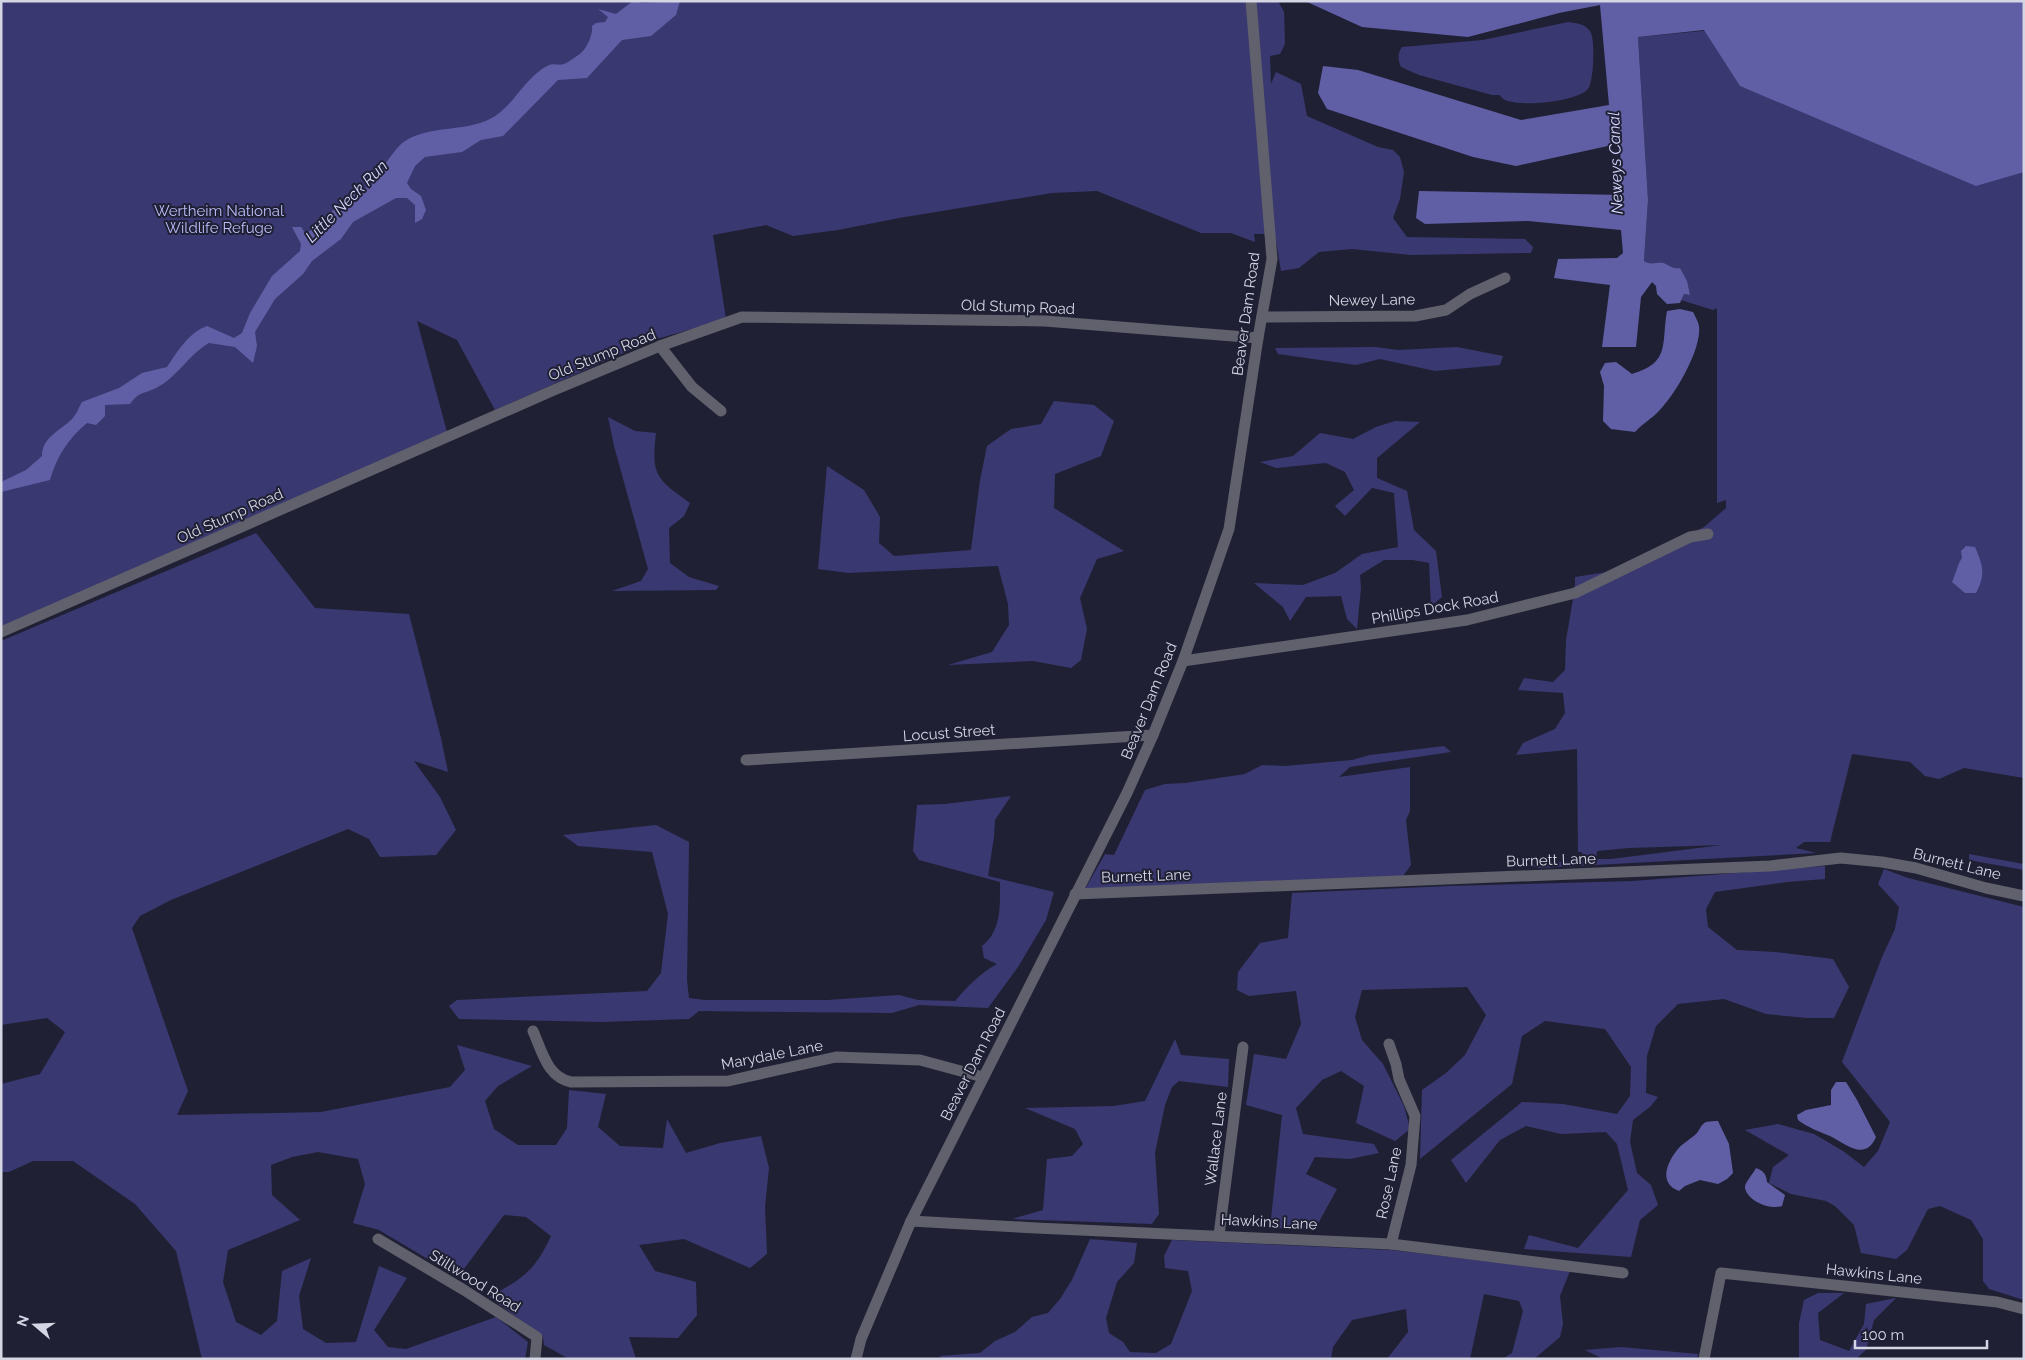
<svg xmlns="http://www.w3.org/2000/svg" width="2025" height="1360" font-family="Raleway,sans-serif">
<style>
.green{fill:#3a3870;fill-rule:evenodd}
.water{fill:#605fa5}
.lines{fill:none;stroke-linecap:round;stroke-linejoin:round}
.minor{stroke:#60616c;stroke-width:11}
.labels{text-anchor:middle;stroke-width:4;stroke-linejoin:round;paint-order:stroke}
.park-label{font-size:15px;fill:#babdf8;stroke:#202035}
.street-label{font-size:15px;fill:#d5d6e4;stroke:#202035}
.water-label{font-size:16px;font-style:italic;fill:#d4d6ff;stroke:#202035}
</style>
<rect width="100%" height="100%" fill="#202035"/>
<g class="green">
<polygon points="1,1 1278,1 1284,12 1285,44 1280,54 1270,56 1271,84 1276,72 1301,84 1307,116 1378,147 1393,150 1400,157 1404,172 1400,199 1393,218 1407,237 1525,239 1533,247 1531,253 1411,255 1352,249 1319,252 1299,268 1281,271 1275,234 1254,234 1255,242 1231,233 1201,233 1097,191 1052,193 899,218 838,230 793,236 766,225 713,235 726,319 650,341 495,410 457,340 417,321 447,432 1,631"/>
<path d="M 2024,1 L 2024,778 L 1964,768 L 1939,779 L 1925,776 L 1910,762 L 1852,754 L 1830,842 L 1804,842 L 1796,848 L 1816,853 L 1539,868 L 1528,865 L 1582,860 L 1582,852 L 1578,852 L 1577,749 L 1516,755 L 1523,743 L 1555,729 L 1565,713 L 1563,693 L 1518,690 L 1524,678 L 1553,682 L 1565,670 L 1566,640 L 1573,599 L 1575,599 L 1575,577 L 1607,572 L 1672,543 L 1704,527 L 1726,508 L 1726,500 L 1717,503 L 1717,308 L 1713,310 L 1681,300 L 1684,294 L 1690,295 L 1680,268 C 1672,269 1671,266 1664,263 C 1657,261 1651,266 1644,261 L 1648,200 L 1638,37 ZM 1722,845 L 1611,859 L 1596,859 L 1597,851 L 1629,848 Z"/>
<path d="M 1568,22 C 1576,23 1587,24 1591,33 C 1595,42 1594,84 1587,90 C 1574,102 1521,107 1505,100 C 1502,99 1501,96 1499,95 L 1492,95 L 1419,75 L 1401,67 C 1398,60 1397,54 1402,47 L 1483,40 Z"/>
<polygon points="1375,347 1398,350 1457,347 1503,356 1500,365 1435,371 1380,359 1356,365 1278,354 1275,348"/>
<polygon points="1054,401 1094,405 1114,421 1101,456 1055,474 1054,508 1124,551 1097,559 1080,598 1087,629 1081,660 1071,668 1033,661 948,665 992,652 1009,625 1008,604 998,566 849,573 818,569 827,466 864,490 880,517 879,543 894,556 971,550 980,480 987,446 1011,429 1041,424"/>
<path d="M 608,417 L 635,431 L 656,433 C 651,475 656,479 690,503 L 684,516 L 669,528 L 670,563 L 689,577 L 719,586 L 716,590 L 612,591 L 641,581 L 648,569 L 614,446 Z"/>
<polygon points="1395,421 1420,422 1377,458 1377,478 1407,491 1414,530 1436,551 1442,597 1431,606 1429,563 1413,560 1384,560 1360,575 1361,588 1357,629 1347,619 1341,596 1306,597 1290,621 1283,607 1254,583 1303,585 1335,573 1362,554 1398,547 1394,493 1372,488 1345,516 1335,506 1354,490 1345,472 1326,463 1276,468 1260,462 1293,456 1320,433 1353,439 1376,427"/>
<path d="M 256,533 L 315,608 L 409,614 L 441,738 L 448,772 L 414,761 L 440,797 L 456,830 L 436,855 L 380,857 L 369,839 L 348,829 L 171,900 L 140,916 L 132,928 L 188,1091 L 177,1115 L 321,1112 L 450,1087 L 465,1070 L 457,1045 L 532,1066 L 498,1086 L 485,1101 L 494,1129 L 518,1145 L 556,1145 L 567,1128 L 569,1090 L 606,1094 L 598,1127 L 620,1146 L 663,1148 L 667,1119 L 686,1153 L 720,1143 L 761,1136 L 769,1168 L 765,1207 L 767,1254 L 750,1268 L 684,1239 L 639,1245 L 655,1271 L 696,1282 L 697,1315 L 678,1338 L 629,1337 L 636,1359 L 569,1359 L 544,1345 L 543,1336 L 489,1297 C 522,1279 535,1271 551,1236 L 526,1217 L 504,1215 L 458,1277 L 379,1230 L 353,1223 L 365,1184 L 358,1159 L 318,1152 L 292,1157 L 271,1165 L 272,1195 L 300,1220 L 228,1250 L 223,1282 L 236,1322 L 261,1335 L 277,1321 L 282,1271 L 311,1258 L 299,1296 L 303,1329 L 326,1343 L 356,1342 L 379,1266 L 407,1278 L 374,1330 L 388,1347 L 406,1349 L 496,1317 L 528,1342 L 525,1359 L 202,1359 L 176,1251 L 135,1204 L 73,1161 L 33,1161 L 9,1172 L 1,1172 L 1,1084 L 40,1074 L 65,1032 L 47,1018 L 1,1025 L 1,641 Z"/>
<polygon points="1444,746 1451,752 1350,767 1339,777 1410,767 1410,811 1406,820 1411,865 1403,876 1085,889 1105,854 1114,855 1145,790 1165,784 1185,783 1245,774 1262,765 1285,766 1352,760 1370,755"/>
<path d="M 1011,796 L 995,820 L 994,837 L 988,876 L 1054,892 L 1046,920 L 1018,967 L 988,1008 L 919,1005 L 892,1013 L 699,1011 L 689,1019 L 602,1022 L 459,1019 L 449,1006 L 457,1000 L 647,991 L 661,973 L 668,914 L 652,852 L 578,846 L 563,835 L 656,825 L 689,842 L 687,980 L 689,998 L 704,1000 L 828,1000 L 899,995 L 918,1000 L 955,1001 C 968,986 979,974 997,964 L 984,958 L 982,946 C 1002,931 1000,904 1000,882 L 919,860 L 913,851 L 917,805 L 945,804 Z"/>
<polygon points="1969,854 2024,864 2024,870 1969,860"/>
<polygon points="1825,866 1825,879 1787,882 1715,892 1706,909 1708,927 1737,950 1775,952 1833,959 1849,987 1834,1018 1807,1018 1766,1014 1724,999 1678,1004 1656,1026 1647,1056 1646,1093 1658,1097 1651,1106 1633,1120 1630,1142 1637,1173 1651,1185 1658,1205 1640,1220 1631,1257 1524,1249 1529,1235 1578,1248 1628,1190 1617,1144 1606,1132 1561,1134 1526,1126 1500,1140 1466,1183 1451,1160 1522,1102 1563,1104 1617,1114 1630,1096 1631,1067 1605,1029 1545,1021 1522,1036 1512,1084 1420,1159 1422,1090 1446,1073 1465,1055 1486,1015 1467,987 1362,990 1355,1017 1362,1040 1383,1064 1404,1106 1410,1129 1395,1141 1356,1123 1364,1086 1341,1071 1322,1080 1296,1108 1303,1134 1374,1144 1379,1153 1350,1159 1315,1157 1306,1174 1337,1189 1315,1229 1270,1228 1282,1115 1246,1105 1254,1054 1286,1059 1301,1024 1296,991 1249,996 1237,990 1238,972 1260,943 1288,938 1292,893 1449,886 1633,881"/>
<polygon points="1884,869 1908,878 2024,907 2024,1300 1989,1289 1983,1281 1983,1239 1971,1220 1940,1206 1928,1209 1907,1250 1896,1259 1861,1253 1854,1225 1835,1206 1826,1201 1791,1194 1769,1183 1773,1167 1789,1155 1745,1130 1778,1124 1814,1134 1843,1151 1864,1167 1878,1151 1890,1122 1842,1062 1882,957 1895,929 1899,907 1878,884"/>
<polygon points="1175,1039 1181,1055 1229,1059 1228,1087 1179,1081 1172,1087 1165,1105 1155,1153 1159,1214 1152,1224 1012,1219 1043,1210 1047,1159 1072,1156 1083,1144 1075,1129 1025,1108 1114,1106 1145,1101"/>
<polygon points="1090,1239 1137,1243 1134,1263 1117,1282 1106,1318 1109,1333 1123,1342 1130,1352 1156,1353 1171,1344 1192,1291 1188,1271 1165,1268 1164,1256 1172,1240 1391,1250 1570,1271 1560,1296 1563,1324 1560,1337 1534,1359 1502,1359 1512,1353 1523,1311 1519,1301 1484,1294 1470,1359 1387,1359 1408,1332 1406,1309 1352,1320 1333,1347 1331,1359 945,1359 939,1356 980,1353 995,1341 1015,1332 1032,1317 1048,1313 1060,1299 1072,1280"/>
<polygon points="1818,1293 1844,1293 1818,1313 1820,1340 1849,1351 1864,1324 1866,1304 1896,1298 1874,1320 1866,1350 1856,1359 1799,1359 1799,1323 1804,1300"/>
<polygon points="1621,1347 1698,1354 1697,1359 1603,1359 1585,1350"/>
</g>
<g class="water">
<path d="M 633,1 L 642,3 L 680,1 L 676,15 L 651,36 L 622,40 L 587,78 L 558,80 L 503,136 L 481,140 L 462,152 L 425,157 L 415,166 L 407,183 L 411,189 L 421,196 L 426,210 L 422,219 L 415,223 L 415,205 L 407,198 L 396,198 L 353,222 L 341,239 L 312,261 L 303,274 L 275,299 L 255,332 L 257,346 L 253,363 L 235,347 L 209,343 C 188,355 178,377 156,388 C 142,395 141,390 130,404 L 105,405 L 105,416 L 96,425 L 87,423 C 68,439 57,456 50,480 L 1,492 L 1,482 L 26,470 L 42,456 C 42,437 60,431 72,419 C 76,415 79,407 82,402 L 119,388 L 142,373 L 167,367 C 178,351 188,333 207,326 L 234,338 L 242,333 L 250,313 L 272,276 L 300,251 L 301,244 L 292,227 L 301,227 L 305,233 C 320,228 328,215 339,204 C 348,197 360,189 371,186 C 378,175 395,147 405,141 C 430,125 464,132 490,119 C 514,107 524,77 549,65 C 554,63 559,66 564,64 C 569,62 579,55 583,51 C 588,45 593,34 592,26 L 596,23 L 605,22 L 608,17 L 598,9 L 616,14 Z"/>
<path d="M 1305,1 L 2024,1 L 2024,172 L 1976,186 L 1740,86 L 1704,30 L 1638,37 L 1648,200 L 1644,261 C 1651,266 1657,261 1664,263 C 1671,266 1672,269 1680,268 L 1687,281 L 1690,295 L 1684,294 L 1680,303 L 1667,304 L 1657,294 L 1656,286 L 1652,282 L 1641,297 L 1636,347 L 1602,347 L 1610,285 L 1554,278 L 1558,259 L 1617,258 L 1623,253 L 1621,230 L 1528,221 L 1425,224 L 1416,218 L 1419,191 L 1622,195 L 1620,146 L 1617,144 L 1516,166 L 1473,157 L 1327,109 L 1318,93 L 1323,66 L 1358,70 L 1521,120 L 1609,105 L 1600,5 L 1559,13 L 1468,37 L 1362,27 Z"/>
<path d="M 1680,309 L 1693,312 C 1695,316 1698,321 1699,326 C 1702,349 1675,395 1658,412 C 1651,419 1642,424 1635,432 L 1611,429 L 1603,421 L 1604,386 L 1600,372 L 1605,363 L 1616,362 L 1632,374 C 1671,362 1661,345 1667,311 Z"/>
<path d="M 1966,546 L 1975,547 C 1983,565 1986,575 1976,593 L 1965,593 L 1952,582 C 1956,574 1957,565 1962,558 L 1961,551 Z"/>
<path d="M 1836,1082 L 1846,1082 L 1857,1100 L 1876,1137 C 1865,1162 1846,1144 1830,1136 C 1820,1132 1807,1127 1798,1120 L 1797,1115 L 1806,1110 L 1831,1105 L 1831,1090 Z"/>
<path d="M 1718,1121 L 1729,1144 L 1733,1173 L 1727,1179 L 1718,1184 L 1700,1180 L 1685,1186 L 1679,1191 C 1658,1183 1667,1162 1678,1149 C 1683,1143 1691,1139 1696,1134 C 1700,1130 1701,1124 1706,1122 C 1710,1121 1715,1121 1718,1121 Z"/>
<path d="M 1756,1168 C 1764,1171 1766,1174 1767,1182 L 1785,1195 L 1782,1206 C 1771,1210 1748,1202 1745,1188 C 1744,1183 1754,1173 1756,1168 Z"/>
</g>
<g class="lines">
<g class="minor">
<polyline points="1262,317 1415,316 1446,310 1470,294 1505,278"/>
<polyline points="660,346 692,387 721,411"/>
<polyline points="1,632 554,390 660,346 742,317 1045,321 1258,338"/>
<polyline points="1183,661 1467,620 1575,593 1690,537 1708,534"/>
<polyline points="746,760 1153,735"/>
<polyline points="1075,894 1770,866 1841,858 1882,862 1916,868 1986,888 2024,896"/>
<path d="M 533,1031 C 542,1051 547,1077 571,1082 L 728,1081 L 836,1057 L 920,1060 L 983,1077"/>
<polyline points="1389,1044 1396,1064 1399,1079 1415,1116 1411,1165 1391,1244"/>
<polyline points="911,1221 1036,1228 1391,1244 1623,1273"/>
<polyline points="1219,1235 1243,1047"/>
<polyline points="378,1239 464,1290 537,1337 535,1359"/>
<polyline points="856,1359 861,1339 911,1221 1127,793 1153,735 1183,661 1229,529 1258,338 1272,259 1251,1"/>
<polyline points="1704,1359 1721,1273 1997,1302 2024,1309"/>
</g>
</g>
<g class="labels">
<g class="park-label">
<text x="219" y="216">Wertheim National<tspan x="219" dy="17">Wildlife Refuge</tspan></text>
</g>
<g class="street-label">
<text transform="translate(1372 300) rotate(-1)" y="5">Newey Lane</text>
<text transform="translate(1018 307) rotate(2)" y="5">Old Stump Road</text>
<text transform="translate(1246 314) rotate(-82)" y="5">Beaver Dam Road</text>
<text transform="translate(602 355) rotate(-22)" y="5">Old Stump Road</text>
<text transform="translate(230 516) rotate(-24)" y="5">Old Stump Road</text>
<text transform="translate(1435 608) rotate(-10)" y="5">Phillips Dock Road</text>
<text transform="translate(1149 701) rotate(-68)" y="5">Beaver Dam Road</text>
<text transform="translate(949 733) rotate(-4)" y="5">Locust Street</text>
<text transform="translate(1551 860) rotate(-2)" y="5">Burnett Lane</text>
<text transform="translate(1957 864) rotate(14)" y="5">Burnett Lane</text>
<text transform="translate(1146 876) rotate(-2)" y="5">Burnett Lane</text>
<text transform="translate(772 1055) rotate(-11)" y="5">Marydale Lane</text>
<text transform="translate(973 1064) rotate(-63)" y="5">Beaver Dam Road</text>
<text transform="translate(1216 1139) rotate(-83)" y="5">Wallace Lane</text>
<text transform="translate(1389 1183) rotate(-78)" y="5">Rose Lane</text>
<text transform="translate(1269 1222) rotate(3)" y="5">Hawkins Lane</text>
<text transform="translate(1874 1274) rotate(6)" y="5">Hawkins Lane</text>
<text transform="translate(475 1281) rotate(32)" y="5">Stillwood Road</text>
</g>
<g class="water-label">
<text transform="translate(1615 163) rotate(-92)" y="6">Neweys Canal</text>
<text transform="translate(346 201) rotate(-45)" y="6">Little Neck Run</text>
</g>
</g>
<rect width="2025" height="1360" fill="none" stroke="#d5d6e4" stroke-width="5"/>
<g transform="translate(35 1325) rotate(289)" stroke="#202035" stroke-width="4" paint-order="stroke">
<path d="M0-4L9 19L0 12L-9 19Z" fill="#d5d6e4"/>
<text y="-8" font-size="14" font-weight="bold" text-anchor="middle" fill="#d5d6e4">N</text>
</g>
<path d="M1855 1340v8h132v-8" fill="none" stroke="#d5d6e4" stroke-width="2.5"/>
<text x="1862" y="1340" font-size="15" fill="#d5d6e4" stroke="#202035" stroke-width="4" paint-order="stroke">100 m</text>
</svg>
